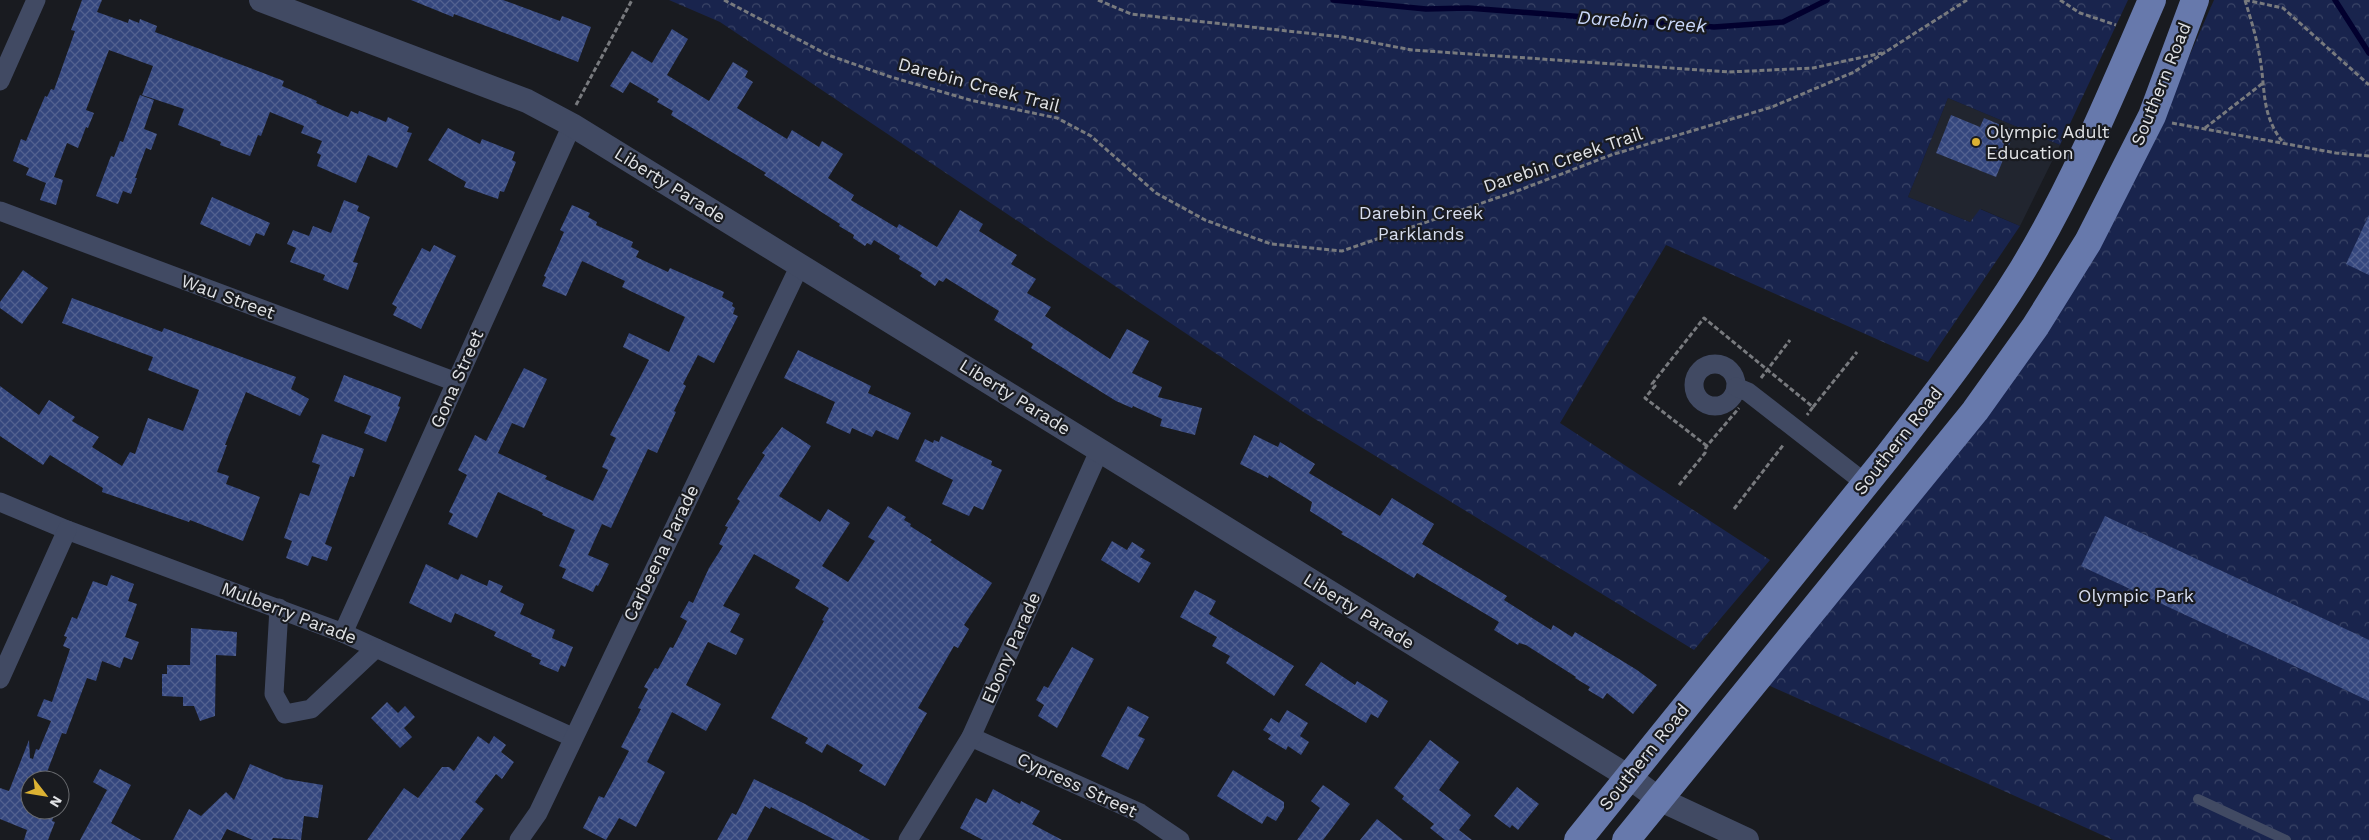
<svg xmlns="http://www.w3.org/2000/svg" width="2369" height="840" font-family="'Work Sans',sans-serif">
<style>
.built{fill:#21252f}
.forest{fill:url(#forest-crowns)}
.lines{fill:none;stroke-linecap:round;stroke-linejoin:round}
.stream{stroke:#02002e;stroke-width:5.5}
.building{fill:url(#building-cross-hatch)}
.path{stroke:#787a7e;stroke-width:3;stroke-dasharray:5 2.5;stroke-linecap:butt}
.service{stroke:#414a63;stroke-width:10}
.minor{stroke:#414a63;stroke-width:19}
.tertiary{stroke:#414a63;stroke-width:24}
.primary{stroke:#6779ac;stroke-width:28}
.poi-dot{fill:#dcb233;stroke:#191b20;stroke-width:2}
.labels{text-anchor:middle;stroke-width:4.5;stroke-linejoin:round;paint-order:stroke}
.street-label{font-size:18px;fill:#e0e2e5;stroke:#191b20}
.poi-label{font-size:18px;fill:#e0e2e5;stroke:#191b20;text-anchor:start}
.park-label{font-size:18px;fill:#d7ddef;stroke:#191b20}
.water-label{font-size:19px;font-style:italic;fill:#cad8fb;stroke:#191b20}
</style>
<defs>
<pattern id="forest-crowns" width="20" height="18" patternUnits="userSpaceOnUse" patternTransform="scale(1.25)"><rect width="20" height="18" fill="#19244d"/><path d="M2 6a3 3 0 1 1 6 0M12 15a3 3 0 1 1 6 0" fill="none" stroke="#3a4466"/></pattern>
<pattern id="building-cross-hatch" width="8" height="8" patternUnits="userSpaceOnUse" patternTransform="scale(1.25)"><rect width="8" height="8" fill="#35477e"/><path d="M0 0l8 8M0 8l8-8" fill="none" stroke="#526190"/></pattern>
</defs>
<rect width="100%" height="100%" fill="#191b20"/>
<polygon class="built" points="1948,98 2060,145 2020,226 1981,209 1970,222 1908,197"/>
<g class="forest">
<polygon points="669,0 2128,0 2060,145 1948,98 1908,197 1970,222 1980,209 2020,226 1928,362 1666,245 1560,423 1770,560 1694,650 1305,413 720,22"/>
<polygon points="2214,0 2369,0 2369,840 2113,840 1768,685 2004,390 2169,102"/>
</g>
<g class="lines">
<g class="stream">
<polyline points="1333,0 1426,9 1468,8 1714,27 1783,22 1827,0"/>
<polyline points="2335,0 2369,53"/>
</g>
</g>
<g class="building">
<polygon points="82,0 102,0 97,12 128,23 129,19 139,23 140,19 157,26 155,32 284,81 282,86 317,101 316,103 348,117 351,111 358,114 359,111 386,122 388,117 409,127 407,132 412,133 397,168 368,155 356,183 317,166 321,155 317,153 322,141 301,133 304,126 270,112 261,136 258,135 250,156 220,145 221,142 178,125 184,109 142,95 153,66 109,50 86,110 94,113 88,128 86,127 78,148 67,143 54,177 63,180 56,205 40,200 46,183 26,175 29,168 13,161 21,139 26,141 45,96 47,97 51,89 54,90 75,31 71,30"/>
<polygon points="411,0 503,0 560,21 562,16 591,27 578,62 518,38 454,14 453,17"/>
<polygon points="672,29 688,39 667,75 709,101 733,62 748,71 745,77 753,82 737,108 787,139 792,130 819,147 822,141 843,154 828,178 854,195 851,200 897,228 899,224 937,247 960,210 983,224 979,231 1017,255 1011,264 1036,279 1027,293 1051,307 1045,316 1110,359 1127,329 1149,341 1132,373 1162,387 1158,397 1202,408 1195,435 1160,426 1162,419 1133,406 1132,408 1116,401 1031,348 1033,344 994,320 999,311 946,278 943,282 939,280 935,286 920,276 922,273 899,259 900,256 874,240 871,245 867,243 865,246 853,238 854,235 839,226 840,224 764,175 766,173 671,115 673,111 657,102 659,99 630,82 623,93 610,86 632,51 652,63"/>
<polygon points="140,95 154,100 144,129 157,134 151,150 146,148 135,178 137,178 131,194 123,191 118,204 96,196 111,156 114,157 120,141 123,142"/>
<polygon points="1951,115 1980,127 1984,118 2015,131 1996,177 1936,153"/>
<polygon points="448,128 480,144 482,139 515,152 512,160 516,162 504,192 500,191 498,199 464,187 466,182 428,160"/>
<polygon points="212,197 270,223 264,236 256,233 250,246 200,224"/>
<polygon points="344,200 359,206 357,211 370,217 353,262 358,263 348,290 323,280 325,275 290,262 296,248 287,244 293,230 309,236 313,226 331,233"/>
<polygon points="572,205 590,213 588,217 597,222 596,225 633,242 631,247 639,251 636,257 668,272 670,268 724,292 722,297 733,303 732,306 735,308 733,314 738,316 714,363 698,355 683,384 686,386 674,411 676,412 657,453 648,449 611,528 602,524 588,555 609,564 598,586 596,585 593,592 562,578 566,569 559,566 575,530 542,515 543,513 498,492 477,538 448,524 453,514 449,512 467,475 458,470 475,435 486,441 524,368 547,379 524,428 512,423 498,453 547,476 545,479 593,501 608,470 602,467 616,438 610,435 649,360 623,347 629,333 669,352 685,317 622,287 625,281 582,261 566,296 542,286 546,277 544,276 564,232 560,230"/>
<polygon points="2369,215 2369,275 2346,264"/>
<polygon points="434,245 456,256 421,329 393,315 397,307 392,304 422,248 430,252"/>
<polygon points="23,270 48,288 22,324 0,308 0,302"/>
<polygon points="72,298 162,332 164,328 296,377 291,389 309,399 300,416 246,392 225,445 227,445 217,472 229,476 226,484 260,497 243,541 190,520 189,522 102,492 103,488 50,455 43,465 0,436 0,386 39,415 49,400 75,417 72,421 99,437 92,447 122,466 130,452 135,454 148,418 183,431 199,390 148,370 153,357 62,323"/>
<polygon points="798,350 871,386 868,393 911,413 898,440 876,430 872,437 852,428 850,434 826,423 835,402 784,378"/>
<polygon points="344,375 401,397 398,406 400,407 386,442 364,433 371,416 334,401"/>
<polygon points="782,427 811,446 779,496 820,522 828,509 850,523 822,566 848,582 875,541 868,537 888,506 906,517 904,520 911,524 910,526 932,540 930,542 992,583 964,625 969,629 958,648 954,646 918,708 927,713 885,786 859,771 863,765 827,744 822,753 805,743 808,738 771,718 824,621 822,620 829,608 795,588 800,580 754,554 723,606 740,614 730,632 744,639 736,655 708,642 686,685 721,704 706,731 672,712 647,762 665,772 636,827 619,818 606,840 583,828 599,796 604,798 629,751 621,747 641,709 638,708 648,689 644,687 655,668 658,669 670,647 673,648 687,621 680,617 689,601 693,603 709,568 723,546 719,544 728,527 725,526 740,501 737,499 765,455 762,453"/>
<polygon points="322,434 364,449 354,477 350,476 325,544 332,547 327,561 312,556 308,566 286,558 292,541 284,538 300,493 309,496 320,465 312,462"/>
<polygon points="1254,435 1278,447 1280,442 1315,464 1309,473 1380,516 1392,498 1434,524 1422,544 1507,596 1504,600 1551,630 1553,625 1572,637 1575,632 1637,670 1657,685 1633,714 1607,693 1603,699 1588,690 1590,687 1575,678 1576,677 1526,645 1519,643 1518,645 1494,630 1499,622 1417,573 1414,578 1357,543 1341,534 1343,532 1310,511 1312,502 1269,475 1268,478 1240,464"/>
<polygon points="941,436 992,461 991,465 1002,470 983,510 974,506 969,516 942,504 953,480 915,461 925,439 933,443 934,440 939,442"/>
<polygon points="2105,516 2369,640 2369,701 2081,566"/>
<polygon points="1112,541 1127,550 1132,542 1145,550 1140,557 1151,563 1139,583 1101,560"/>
<polygon points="426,564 458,580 461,574 487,586 489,580 503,586 500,592 524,604 520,614 555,630 552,638 573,647 565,667 561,665 558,672 539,664 541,660 531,656 532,654 494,636 496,632 455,613 451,623 409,603"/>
<polygon points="111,575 134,584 128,601 137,604 125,637 139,642 132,660 124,657 120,668 102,661 96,681 87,678 66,734 62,733 44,780 30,780 30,810 56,810 52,821 55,822 48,840 24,840 27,830 0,819 0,788 9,791 29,740 30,758 33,759 36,749 39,750 51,721 37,716 44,699 52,702 70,649 63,646 67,637 64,636 72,617 77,619 93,581 107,586"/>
<polygon points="1195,590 1216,601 1209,614 1294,666 1274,696 1226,663 1230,656 1212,646 1217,637 1180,617"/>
<polygon points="191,628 237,632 236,656 216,655 215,716 200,721 194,706 183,706 183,697 162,696 162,674 167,674 167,665 190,665"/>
<polygon points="1072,647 1094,659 1057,728 1038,716 1044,705 1036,700 1044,686 1048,688"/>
<polygon points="1321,662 1355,685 1357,681 1388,701 1378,718 1371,714 1366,723 1305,685"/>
<polygon points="387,702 398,713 405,706 415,717 404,728 412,737 400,748 371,718"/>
<polygon points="1128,706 1149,717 1138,736 1145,739 1128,770 1101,756"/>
<polygon points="1287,710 1308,723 1300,736 1309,742 1301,755 1288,746 1286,750 1268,739 1271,735 1263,730 1271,718 1279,723"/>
<polygon points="478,736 489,744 494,736 506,745 501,752 514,762 502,779 496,774 475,802 484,809 460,840 367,840 404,788 418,798 442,767 449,767 454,771"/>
<polygon points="1430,740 1459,762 1439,790 1471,815 1459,830 1472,840 1445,840 1430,828 1434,824 1402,799 1404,796 1394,788"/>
<polygon points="250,764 286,779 323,785 318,818 304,816 301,840 273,838 272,840 253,840 227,829 221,840 173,840 189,809 201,816 226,792 234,800"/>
<polygon points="100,769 131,785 111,823 141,840 80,840 107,790 93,782"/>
<polygon points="1233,770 1284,802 1284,808 1276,821 1267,816 1262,824 1217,796"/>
<polygon points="754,779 805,804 870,840 835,840 771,807 770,809 765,806 747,840 717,840 732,813 736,815"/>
<polygon points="1323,785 1350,804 1323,840 1297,840 1320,808 1311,801"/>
<polygon points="1517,787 1539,804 1518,830 1512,825 1510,828 1494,816"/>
<polygon points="993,789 1020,804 1021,801 1040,811 1032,824 1062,840 983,840 960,828 976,798 986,803"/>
<polygon points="1377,819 1403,840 1360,840"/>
</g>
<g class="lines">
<g class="path">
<polyline points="724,0 828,55 891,77 970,100 1057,118 1091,136 1156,193 1205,220 1271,244 1342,251 1517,191 1611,155 1772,107 1854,72 1967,0"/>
<polyline points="1098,0 1131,14 1343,37 1412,50 1729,72 1813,68 1882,53"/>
<polyline points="2060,0 2080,13 2116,25"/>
<polyline points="2245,0 2283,8 2369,85"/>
<path d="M 2245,0 C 2250,17 2256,35 2259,53 C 2266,86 2260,113 2282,141"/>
<polyline points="576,105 632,0"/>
<polyline points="2172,123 2336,153 2369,156"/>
<polyline points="2205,128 2263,83"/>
<polyline points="1761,378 1790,340"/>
<polyline points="1813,407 1857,352"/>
<polyline points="1707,446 1645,398 1655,386 1652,384 1704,318 1813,407 1807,415"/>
<polyline points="1679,485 1705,453 1706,447 1739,408"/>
<polyline points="1734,509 1784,444"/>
</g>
<polyline class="service" points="2198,799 2286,840"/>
<g class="minor">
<polyline points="0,81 36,0"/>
<polyline points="0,211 456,382"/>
<circle cx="1715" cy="385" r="21"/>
<polyline points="1736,387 1748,392 1865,483"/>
<polyline points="0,502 67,530 343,633 572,737"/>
<polyline points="279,608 274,694 285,714 311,709 376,648"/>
<polyline points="343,633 572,125"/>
<polyline points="0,679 67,530"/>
<polyline points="971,737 1140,813 1180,840"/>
<polyline points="519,840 538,813 800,265"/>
<polyline points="908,840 971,737 1100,449"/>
</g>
<polyline class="tertiary" points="261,0 527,101 572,125 1629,777 1659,799 1747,840"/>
<g class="primary">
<path d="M 1578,840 L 1888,456 C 1935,396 1983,334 2023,269 C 2074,185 2113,90 2152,0"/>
<polyline points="1626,840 1975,411 2035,327 2088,242 2152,116 2195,0"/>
</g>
</g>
<circle class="poi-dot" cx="1976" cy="142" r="5"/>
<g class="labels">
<g class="street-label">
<text transform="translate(2161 84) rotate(-68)" y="6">Southern Road</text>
<text transform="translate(979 85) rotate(15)" y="6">Darebin Creek Trail</text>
<text transform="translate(1563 160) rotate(-19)" y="6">Darebin Creek Trail</text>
<text transform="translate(670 185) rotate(32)" y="6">Liberty Parade</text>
<text transform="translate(228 297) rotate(20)" y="6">Wau Street</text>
<text transform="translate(457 379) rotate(-66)" y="6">Gona Street</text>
<text transform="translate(1015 397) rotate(32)" y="6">Liberty Parade</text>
<text transform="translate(1898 441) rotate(-52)" y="6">Southern Road</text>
<text transform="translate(661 553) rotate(-64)" y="6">Carbeena Parade</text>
<text transform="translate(1359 611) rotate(32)" y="6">Liberty Parade</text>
<text transform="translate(289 613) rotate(21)" y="6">Mulberry Parade</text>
<text transform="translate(1011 648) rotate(-66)" y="6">Ebony Parade</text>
<text transform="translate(1644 757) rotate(-51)" y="6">Southern Road</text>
<text transform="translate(1077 785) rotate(25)" y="6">Cypress Street</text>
</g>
<g class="poi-label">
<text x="1986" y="138">Olympic Adult<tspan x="1986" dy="21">Education</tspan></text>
</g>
<g class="park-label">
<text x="1421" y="219">Darebin Creek<tspan x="1421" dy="21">Parklands</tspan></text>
<text x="2136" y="602">Olympic Park</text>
</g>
<g class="water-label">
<text transform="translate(1642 21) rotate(4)" y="7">Darebin Creek</text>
</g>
</g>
<g transform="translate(45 795) rotate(121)"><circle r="24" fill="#191b20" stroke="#696b6f"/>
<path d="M0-4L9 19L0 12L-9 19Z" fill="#dcb233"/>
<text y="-8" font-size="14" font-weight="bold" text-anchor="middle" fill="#e0e2e5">N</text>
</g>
</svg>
